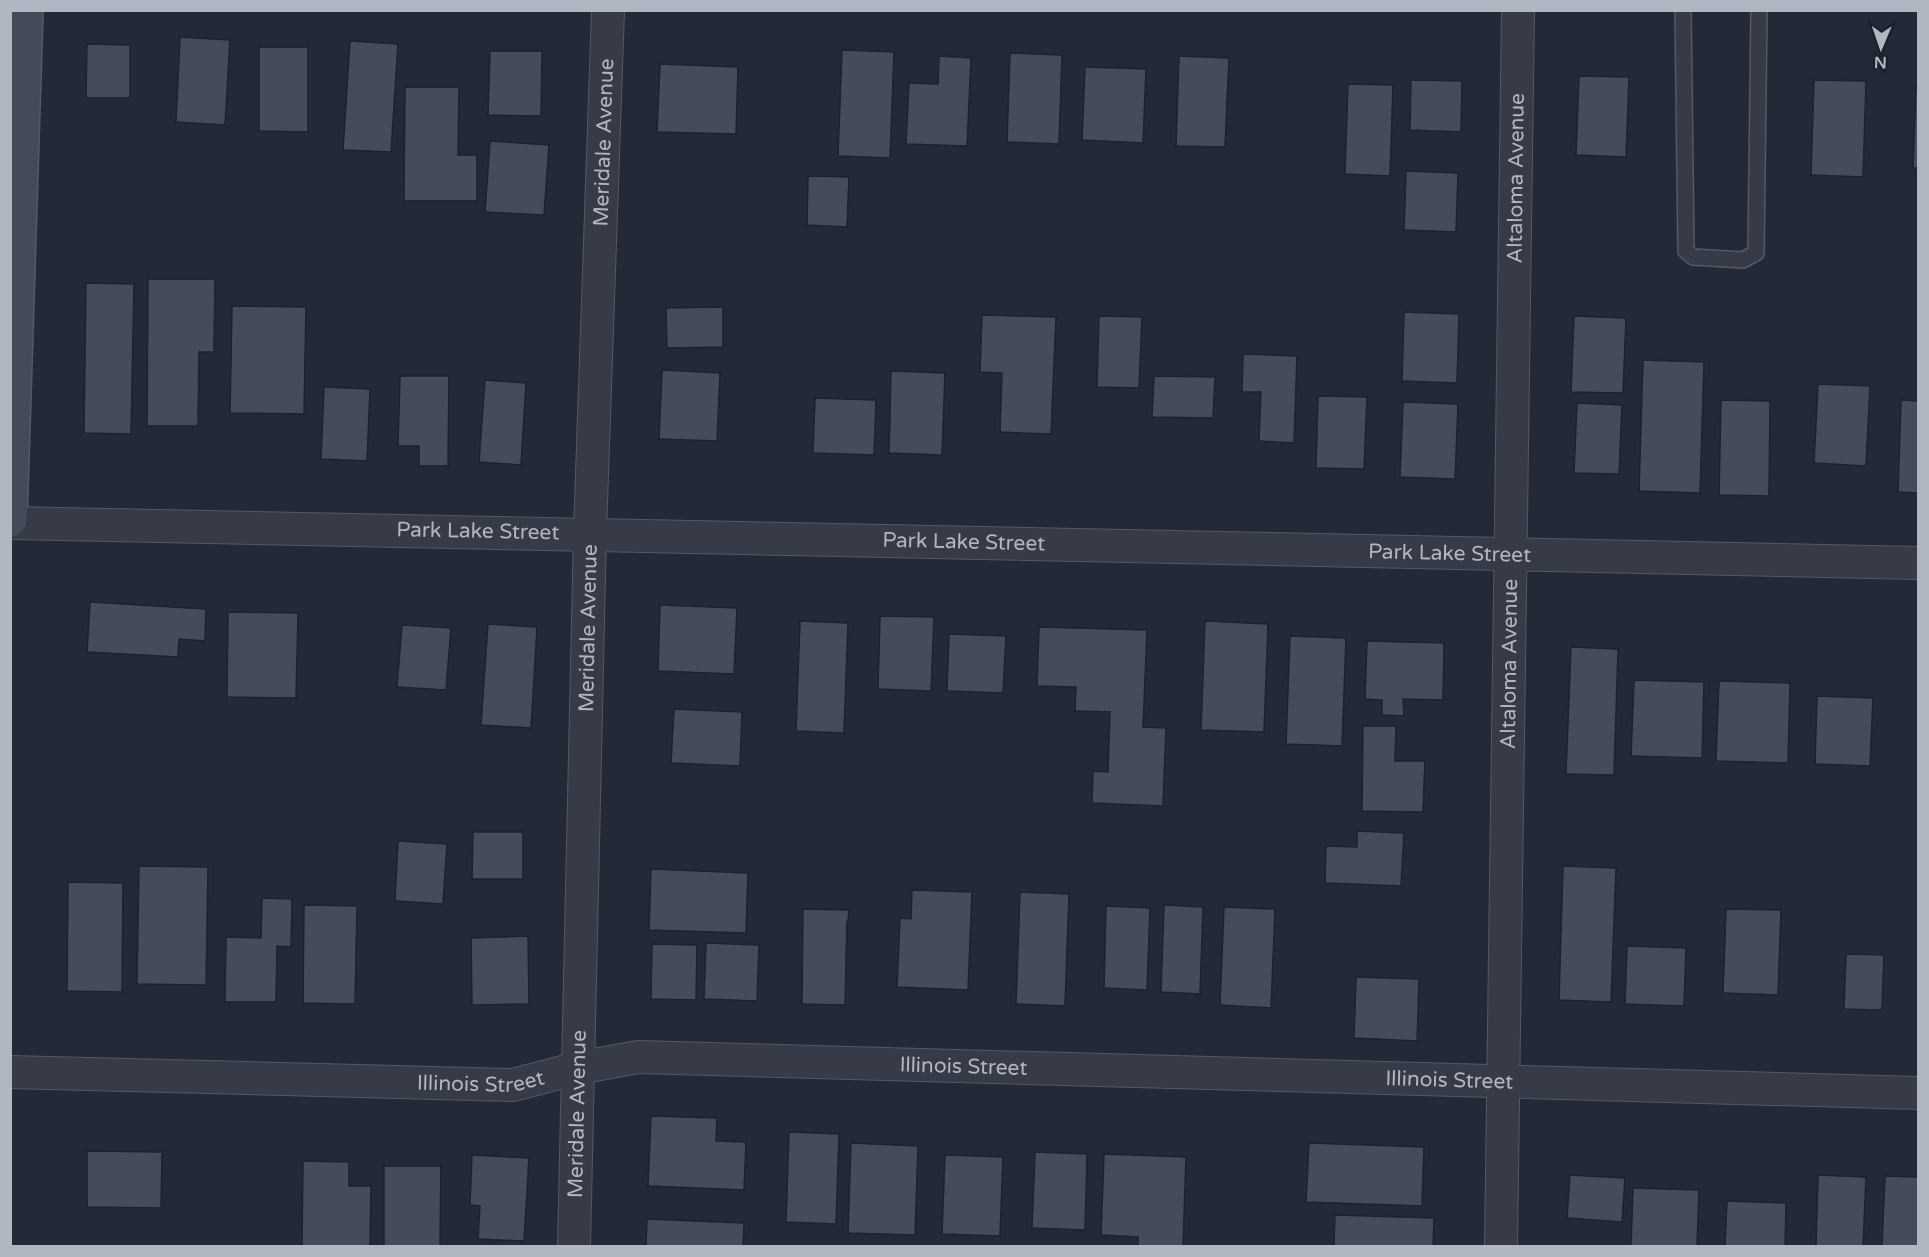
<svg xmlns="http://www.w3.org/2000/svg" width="1929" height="1257" font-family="'Varela Round',sans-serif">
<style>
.building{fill:#444c5b;stroke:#1d222d;stroke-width:1.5}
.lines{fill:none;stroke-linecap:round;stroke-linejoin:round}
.lane-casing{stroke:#545964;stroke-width:18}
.street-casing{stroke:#545964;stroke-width:34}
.secondary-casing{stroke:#545964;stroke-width:36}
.lane{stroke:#363b47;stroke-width:15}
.street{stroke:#363b47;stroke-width:32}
.secondary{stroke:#454a59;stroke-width:33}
.labels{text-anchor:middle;stroke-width:4.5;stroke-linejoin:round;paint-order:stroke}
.street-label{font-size:21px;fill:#b1b6c3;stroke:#1b202b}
</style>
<rect width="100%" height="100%" fill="#232936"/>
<g class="building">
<polygon points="180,37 230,40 225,125 176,122"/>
<polygon points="350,41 398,44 391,152 343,150"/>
<polygon points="87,44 130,45 130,98 86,98"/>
<polygon points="259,47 308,47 308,132 259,131"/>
<polygon points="842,50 894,52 890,158 838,156"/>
<polygon points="490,51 542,51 541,116 488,115"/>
<polygon points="1010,53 1062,55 1059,144 1007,142"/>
<polygon points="939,56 971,58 967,146 906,144 909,83 938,84"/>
<polygon points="1179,56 1229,58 1225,147 1176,146"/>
<polygon points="660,64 738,67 736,134 657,132"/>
<polygon points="1085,67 1146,69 1143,143 1082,140"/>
<polygon points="1579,76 1629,77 1626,157 1576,155"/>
<polygon points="1411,80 1462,81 1461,132 1410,130"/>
<polygon points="1814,80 1866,81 1863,177 1811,175"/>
<polygon points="1348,84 1393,85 1390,176 1345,174"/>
<polygon points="405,87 459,87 458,155 477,155 477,201 404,201"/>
<polygon points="1916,87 1918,88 1918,168 1913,168"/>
<polygon points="490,141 549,145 544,215 485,212"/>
<polygon points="1406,171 1458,173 1456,232 1404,230"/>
<polygon points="808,176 849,177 847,227 807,225"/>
<polygon points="148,279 215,279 214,352 199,352 198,426 147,426"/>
<polygon points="86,283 134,284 131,434 84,433"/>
<polygon points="232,306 306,307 304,414 230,413"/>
<polygon points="723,307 723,347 667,348 666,308"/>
<polygon points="1404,312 1459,314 1457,383 1402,381"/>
<polygon points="982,315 1056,317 1051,434 1000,432 1002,373 980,372"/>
<polygon points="1099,316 1142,317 1139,388 1097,387"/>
<polygon points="1574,316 1626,318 1623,393 1571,392"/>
<polygon points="1243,354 1297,356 1294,443 1259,441 1261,392 1242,392"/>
<polygon points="1643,360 1704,362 1700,493 1639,491"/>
<polygon points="662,370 720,373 717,441 659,439"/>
<polygon points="891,371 945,373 942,455 889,453"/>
<polygon points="400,376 449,376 448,466 419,466 419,446 398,446"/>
<polygon points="1154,376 1215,377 1213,418 1152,417"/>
<polygon points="485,380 526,383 521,465 479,462"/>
<polygon points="1818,384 1870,386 1866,466 1814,463"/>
<polygon points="324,387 370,389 367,461 321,459"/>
<polygon points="1318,396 1367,397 1364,469 1316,468"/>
<polygon points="815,398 876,400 874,455 813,453"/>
<polygon points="1721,400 1770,401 1769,496 1719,495"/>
<polygon points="1901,400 1918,401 1918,493 1898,492"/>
<polygon points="1403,402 1458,404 1455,479 1400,477"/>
<polygon points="1577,403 1622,405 1619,474 1574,473"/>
<polygon points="90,602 206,609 205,641 179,639 178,657 87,652"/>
<polygon points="660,605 737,608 734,674 658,671"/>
<polygon points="228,612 298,613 296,698 227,697"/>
<polygon points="880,616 934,617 931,691 878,689"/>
<polygon points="800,621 848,623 844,733 796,731"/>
<polygon points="1205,621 1268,624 1264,732 1201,730"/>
<polygon points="488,624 537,627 531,728 481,725"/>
<polygon points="402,625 451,628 446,690 397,687"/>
<polygon points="1039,627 1147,630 1143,727 1166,728 1163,806 1092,803 1093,771 1108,772 1110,712 1075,711 1076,687 1037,686"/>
<polygon points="949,634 1006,636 1003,693 947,691"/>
<polygon points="1290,636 1346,638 1342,746 1286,744"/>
<polygon points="1367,641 1444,643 1443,700 1403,699 1404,716 1382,715 1382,700 1365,699"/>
<polygon points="1571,647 1618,649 1614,775 1566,774"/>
<polygon points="1634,680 1704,682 1702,758 1631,756"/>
<polygon points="1719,681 1790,683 1788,763 1716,761"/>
<polygon points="1817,696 1873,698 1870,766 1815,764"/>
<polygon points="674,709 742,712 740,766 671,763"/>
<polygon points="1363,726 1396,726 1395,761 1425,761 1423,812 1362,811"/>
<polygon points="1357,831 1404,833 1401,886 1325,883 1326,846 1357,847"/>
<polygon points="473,832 523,832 523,879 472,879"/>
<polygon points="398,841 447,844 443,904 395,901"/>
<polygon points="139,866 208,867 206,985 137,984"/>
<polygon points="1563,866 1616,868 1611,1002 1559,1000"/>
<polygon points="651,869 748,873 746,933 649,930"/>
<polygon points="68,882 123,883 122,992 67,991"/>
<polygon points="912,890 972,892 968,990 897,987 900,918 911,919"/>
<polygon points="1020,892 1069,894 1065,1006 1016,1004"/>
<polygon points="262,898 292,899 291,947 277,946 276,1002 225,1002 226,937 261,938"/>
<polygon points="304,905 357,906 355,1004 303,1003"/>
<polygon points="1164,905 1203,907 1200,994 1161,992"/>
<polygon points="1106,906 1150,908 1147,990 1104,988"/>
<polygon points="1224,907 1275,909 1271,1008 1220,1005"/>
<polygon points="803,909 849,910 848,921 847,921 845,1005 802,1004"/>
<polygon points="1726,909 1781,910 1778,995 1723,993"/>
<polygon points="528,936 529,1004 472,1005 471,938"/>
<polygon points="706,943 759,945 757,1001 704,999"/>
<polygon points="652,944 697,945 696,1000 651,999"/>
<polygon points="1627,946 1686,948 1684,1006 1625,1004"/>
<polygon points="1846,954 1884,955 1882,1010 1844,1009"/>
<polygon points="1356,977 1419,979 1417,1041 1354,1038"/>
<polygon points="651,1116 717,1118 716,1141 746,1142 744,1190 648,1186"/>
<polygon points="789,1132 839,1134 836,1224 786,1222"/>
<polygon points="851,1143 918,1146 915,1235 848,1233"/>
<polygon points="1309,1143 1424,1147 1422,1206 1306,1202"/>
<polygon points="87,1151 162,1152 161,1208 87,1207"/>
<polygon points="1035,1152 1087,1154 1085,1230 1032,1228"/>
<polygon points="1104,1154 1186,1157 1183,1246 1138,1246 1138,1237 1101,1235"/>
<polygon points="472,1155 529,1158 524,1241 478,1239 480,1206 470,1205"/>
<polygon points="945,1155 1003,1157 1000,1236 942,1234"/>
<polygon points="303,1161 349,1162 349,1186 371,1186 370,1246 302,1246"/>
<polygon points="384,1166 441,1166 440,1246 384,1246"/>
<polygon points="1570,1175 1625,1178 1622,1222 1567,1218"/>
<polygon points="1818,1175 1866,1177 1863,1246 1816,1246"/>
<polygon points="1885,1176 1918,1177 1918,1246 1882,1246"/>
<polygon points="1633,1188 1699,1190 1697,1246 1631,1246"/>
<polygon points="1727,1201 1786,1203 1785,1246 1725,1246"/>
<polygon points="1335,1215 1434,1218 1433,1246 1334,1246"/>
<polygon points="647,1219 744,1223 743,1246 646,1246"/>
</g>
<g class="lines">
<defs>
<polyline id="lane" points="1683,10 1686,251 1693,257 1743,260 1756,253 1759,10"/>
<g id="street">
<path id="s1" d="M 10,523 C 647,531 1282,551 1918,563"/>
<path id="s2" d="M 10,1072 L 513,1085 L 578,1068 L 638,1057 L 1918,1093"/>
<path id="s3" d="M 574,1246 L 590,532 L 608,10"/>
<path id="s4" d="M 1501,1246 L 1518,10"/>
</g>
<polyline id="secondary" points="10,520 26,10"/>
</defs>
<use href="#lane" class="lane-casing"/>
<use href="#street" class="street-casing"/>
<use href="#secondary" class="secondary-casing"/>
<use href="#lane" class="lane"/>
<use href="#street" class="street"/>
<use href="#secondary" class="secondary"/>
</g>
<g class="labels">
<g class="street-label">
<text dy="7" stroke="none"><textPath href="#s3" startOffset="1104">Meridale Avenue</textPath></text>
<text dy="7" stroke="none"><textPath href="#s4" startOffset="1068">Altaloma Avenue</textPath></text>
<text dy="7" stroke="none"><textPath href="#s1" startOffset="468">Park Lake Street</textPath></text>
<text dy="7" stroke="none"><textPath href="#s1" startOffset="954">Park Lake Street</textPath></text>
<text dy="7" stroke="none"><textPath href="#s1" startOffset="1440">Park Lake Street</textPath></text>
<text dy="7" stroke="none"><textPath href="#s3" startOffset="618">Meridale Avenue</textPath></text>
<text dy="7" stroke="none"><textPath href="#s4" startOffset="582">Altaloma Avenue</textPath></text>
<text dy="7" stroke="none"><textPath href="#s2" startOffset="957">Illinois Street</textPath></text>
<text dy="7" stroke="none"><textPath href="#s2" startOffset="471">Illinois Street</textPath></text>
<text dy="7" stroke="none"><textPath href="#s2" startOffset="1443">Illinois Street</textPath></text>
<text dy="7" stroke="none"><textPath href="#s3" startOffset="132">Meridale Avenue</textPath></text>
</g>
</g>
<rect width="1929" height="1257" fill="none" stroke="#b1b6c3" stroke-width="24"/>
<g transform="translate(1881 48) rotate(182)" stroke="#1b202b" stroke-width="4.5" paint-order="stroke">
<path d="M0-4.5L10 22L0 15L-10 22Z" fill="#b1b6c3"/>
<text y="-9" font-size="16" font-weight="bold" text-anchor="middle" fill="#b1b6c3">N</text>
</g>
</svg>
